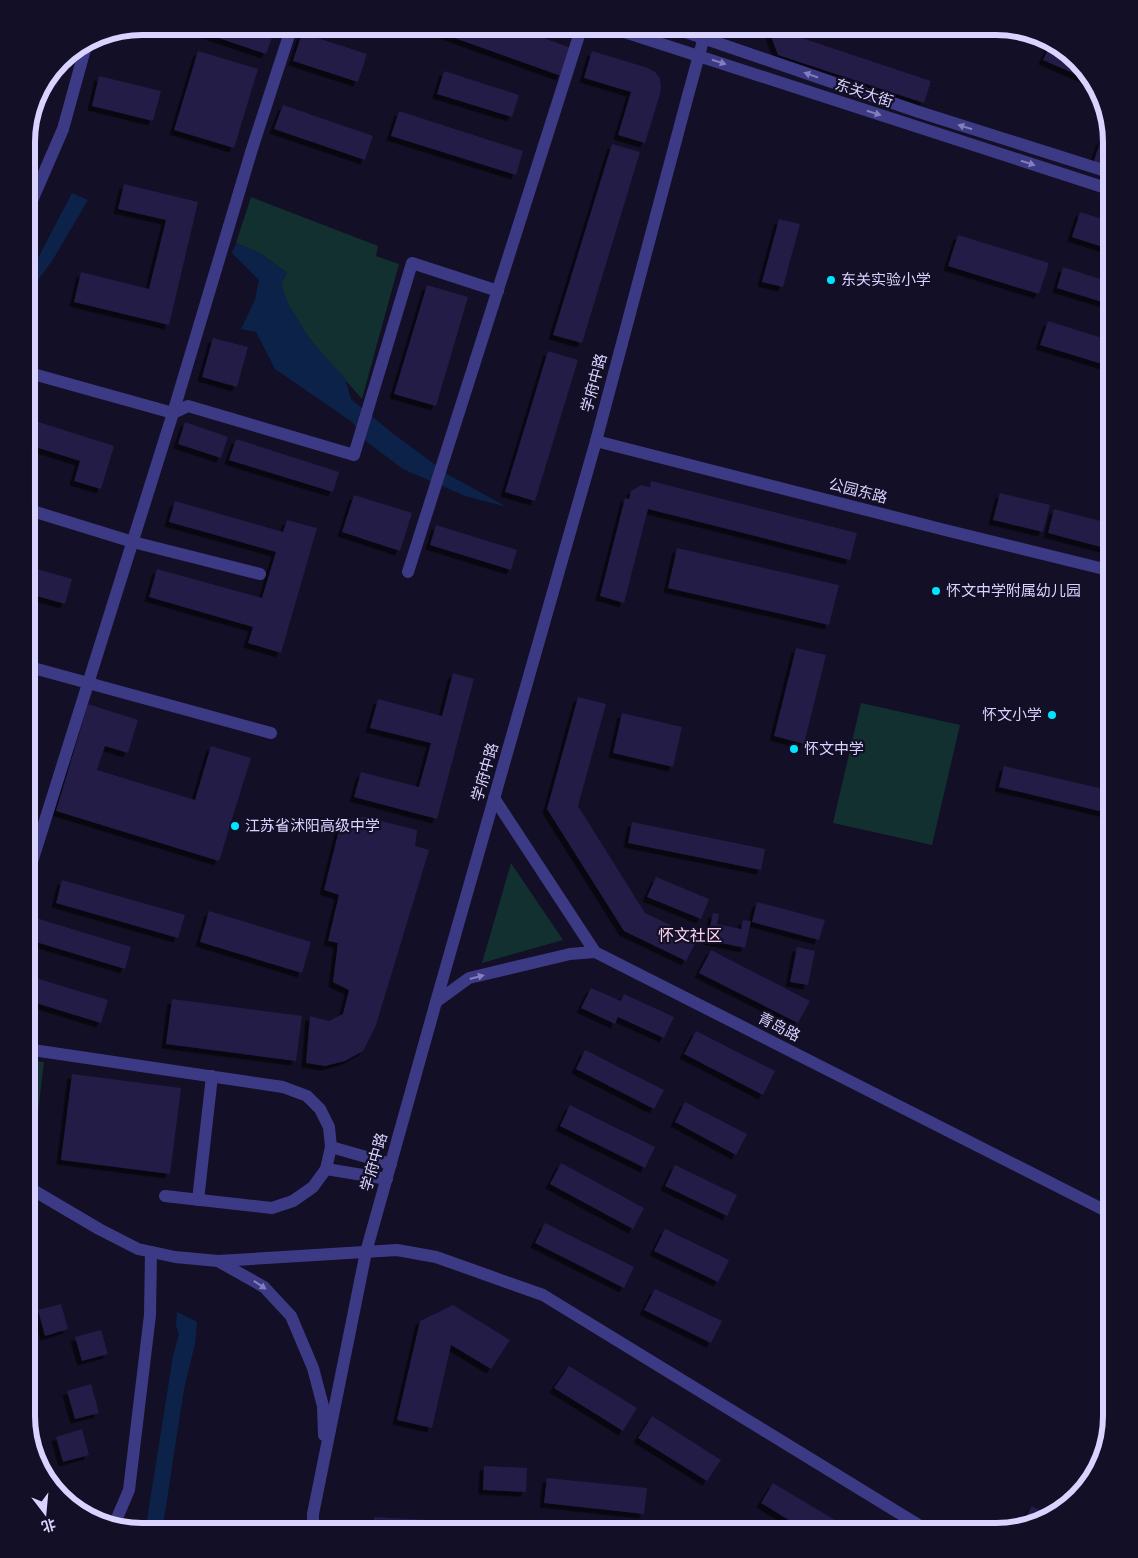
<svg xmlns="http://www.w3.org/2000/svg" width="1138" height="1558" font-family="'DejaVu Sans','Noto Sans SC',sans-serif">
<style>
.green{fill:#12302f}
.water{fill:#0c2248}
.building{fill:#241b47;filter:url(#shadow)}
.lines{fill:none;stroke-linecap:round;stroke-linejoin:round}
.minor{stroke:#3d3a85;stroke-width:12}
.oneway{fill:#837fbc}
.poi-dot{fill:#00e5ff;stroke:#130f26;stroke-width:2}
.labels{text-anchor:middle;stroke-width:4.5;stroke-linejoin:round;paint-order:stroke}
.street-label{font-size:15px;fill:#d9d4ff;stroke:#130f26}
.poi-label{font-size:15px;fill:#d9d4ff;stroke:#130f26;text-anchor:start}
.neighbourhood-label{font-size:16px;fill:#ffd6f0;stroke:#130f26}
.rim{fill:none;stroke:#d9d4ff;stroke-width:6}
</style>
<defs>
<filter id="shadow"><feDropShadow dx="-4.5" dy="4.5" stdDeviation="0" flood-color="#0009"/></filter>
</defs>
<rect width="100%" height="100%" fill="#130f26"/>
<g class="green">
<path d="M 251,197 L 378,246 L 376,256 L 399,264 L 362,399 C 336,368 303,339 287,301 C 284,295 283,289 281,283 L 287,273 L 261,254 L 236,243 Z"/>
<polygon points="861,703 960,725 932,845 833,823"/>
<polygon points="511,863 563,940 482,963"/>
<polygon points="26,1060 44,1062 37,1120 26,1119"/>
</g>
<g class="water">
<polygon points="72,193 88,200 52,261 26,296 26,273 38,258"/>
<polygon points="236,243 261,254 287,273 281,283 287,301 300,323 310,340 345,378 351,399 391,432 449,475 507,507 465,496 403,469 367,442 352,422 275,369 256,332 241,329 255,300 259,280 232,253"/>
<polygon points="177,1312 197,1322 195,1344 184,1389 162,1532 145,1532 173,1356 179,1334 176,1326"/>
</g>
<g class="building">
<polygon points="196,26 276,26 266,54 195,30"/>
<polygon points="428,26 510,26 571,48 561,76 427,28"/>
<polygon points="767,26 792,26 796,36 931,81 924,103 778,55"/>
<polygon points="302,33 367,54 358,82 293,61"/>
<polygon points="1052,41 1054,42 1096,83 1043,60"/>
<polygon points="198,51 258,69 234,148 174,130"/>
<polygon points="592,51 648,68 655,72 660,78 661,88 660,94 645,143 618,135 631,92 584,78"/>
<polygon points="60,63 57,86 43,84 50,75"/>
<polygon points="444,71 519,95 512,117 437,94"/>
<polygon points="99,76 161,91 153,121 92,106"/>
<polygon points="283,105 373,136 365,160 274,129"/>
<polygon points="399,111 523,151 516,175 391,136"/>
<polygon points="30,119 38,121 35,144 27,143 27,134"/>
<polygon points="1101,140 1112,143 1112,169 1093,163"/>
<polygon points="612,144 640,152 582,343 553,335"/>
<polygon points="124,184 198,202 169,325 74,302 81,272 149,289 166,220 118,209"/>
<polygon points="1080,212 1112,222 1112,250 1072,237"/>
<polygon points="779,219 800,224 783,287 762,282"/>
<polygon points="958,235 1049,263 1039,294 948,266"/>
<polygon points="1063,267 1112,283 1112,305 1057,288"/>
<polygon points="427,285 468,297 436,406 394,394"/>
<polygon points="1048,321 1112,341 1112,367 1040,345"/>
<polygon points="213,338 248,347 237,387 202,377"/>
<polygon points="548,351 578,360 535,501 505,492"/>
<polygon points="26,418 114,446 101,489 74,481 80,461 26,444"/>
<polygon points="185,422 228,437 221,458 178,444"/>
<polygon points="236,439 339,472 333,492 229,460"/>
<polygon points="651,481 857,533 850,560 648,509 624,603 600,596 625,498 629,499 631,491 641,485 650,487"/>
<polygon points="1000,493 1050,505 1043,532 993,520"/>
<polygon points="354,495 412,513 400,551 342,532"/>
<polygon points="175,501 283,532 287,520 317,528 281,653 248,643 253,627 149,597 157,569 262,598 276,552 169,522"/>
<polygon points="1054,509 1112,524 1112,550 1048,533"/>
<polygon points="436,525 517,550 511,570 430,545"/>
<polygon points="677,548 839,585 829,625 668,588"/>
<polygon points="26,566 72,579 65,604 26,593"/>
<polygon points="796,648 826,655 804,744 774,736"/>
<polygon points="453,673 474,679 437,819 354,797 361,772 419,787 431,743 370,728 378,699 442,716"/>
<polygon points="578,697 606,704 578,806 645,913 698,938 686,961 624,931 547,809"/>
<polygon points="88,704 138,720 128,753 105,746 97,770 195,800 211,746 251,758 219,861 56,811"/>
<polygon points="622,713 682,727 673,767 613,753"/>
<polygon points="1004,766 1112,791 1112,814 999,787"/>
<polygon points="26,798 37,801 27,834 26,834"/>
<polygon points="365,817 417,830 415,846 429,850 376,1025 363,1051 345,1061 325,1066 306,1063 310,1016 329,1021 343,1014 349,990 333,982 338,943 328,941 339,895 324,890 339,830 347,819"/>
<polygon points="632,822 765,849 761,870 628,843"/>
<polygon points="656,877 709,899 701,919 647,897"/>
<polygon points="62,880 185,915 178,938 56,903"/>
<polygon points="757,902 825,920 819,940 752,922"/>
<polygon points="209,911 311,942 302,973 200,942"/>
<polygon points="713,913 719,914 717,924 741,929 743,920 751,921 745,948 707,940"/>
<polygon points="26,915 131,947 125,969 26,939"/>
<polygon points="797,947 815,951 808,985 790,982"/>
<polygon points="711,950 810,1001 798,1023 699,973"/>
<polygon points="26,975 108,1000 101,1023 26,1000"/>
<polygon points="591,988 621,1001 624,994 674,1017 664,1038 618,1017 615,1024 581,1008"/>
<polygon points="172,999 302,1016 296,1061 166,1044"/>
<polygon points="696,1031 775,1071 763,1095 684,1054"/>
<polygon points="585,1050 664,1090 654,1109 576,1069"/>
<polygon points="72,1074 181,1088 170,1174 61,1160"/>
<polygon points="685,1102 747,1134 736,1155 675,1122"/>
<polygon points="570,1105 655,1147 645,1168 560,1126"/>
<polygon points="561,1163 644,1208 633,1229 550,1184"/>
<polygon points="675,1165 737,1195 727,1216 665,1186"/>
<polygon points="545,1223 634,1267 624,1288 535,1243"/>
<polygon points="665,1229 729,1260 718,1282 654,1251"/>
<polygon points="655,1289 722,1321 711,1343 644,1310"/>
<polygon points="61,1304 68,1329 45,1336 38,1310"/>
<polygon points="453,1305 510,1340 491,1369 451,1345 432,1428 397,1420 420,1321"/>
<polygon points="101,1330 108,1354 82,1361 75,1337"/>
<polygon points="569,1366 637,1408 623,1431 554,1388"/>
<polygon points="30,1378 36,1404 26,1406 26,1379"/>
<polygon points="91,1384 99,1413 75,1419 67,1391"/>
<polygon points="652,1416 721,1460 707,1481 638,1438"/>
<polygon points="82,1429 89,1455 63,1462 56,1437"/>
<polygon points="484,1466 527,1468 526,1492 483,1490"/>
<polygon points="547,1478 647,1488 644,1514 544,1503"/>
<polygon points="773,1483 855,1532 808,1532 761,1503"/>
<polygon points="1032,1506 1052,1517 1021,1525"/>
<polygon points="374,1517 501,1524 500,1532 373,1532"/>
</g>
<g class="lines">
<g class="minor">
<polyline points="606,26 1112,190"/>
<polyline points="668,26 919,112 1112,173"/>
<polyline points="27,212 63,129 87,42"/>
<polyline points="26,372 173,413 188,406 354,455 412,263 498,291"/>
<polyline points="596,441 945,530 1112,571"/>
<polyline points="26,509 133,542 260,574"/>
<polyline points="408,572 582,26"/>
<polyline points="26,666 271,733"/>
<polyline points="494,798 595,952 1112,1214"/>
<polyline points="26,881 173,413 252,149 292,26"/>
<polyline points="436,1002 469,978 570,954 595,952"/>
<polyline points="26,1049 283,1087 307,1096 320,1109 329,1127 331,1147 391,1164"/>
<polyline points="326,1169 387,1179"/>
<polyline points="26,1186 99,1229 138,1249 175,1257 218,1261 397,1250 436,1257 543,1295 930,1532"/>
<polyline points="165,1196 272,1208 293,1201 313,1187 326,1169 331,1147"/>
<polyline points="198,1200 212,1076"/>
<polyline points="218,1261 264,1287 291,1316 313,1368 323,1406 324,1435"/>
<polyline points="114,1525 129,1490 150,1315 151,1252"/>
<polyline points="313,1532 313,1514 366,1252 436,1002 596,441 687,99 707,26"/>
</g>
</g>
<defs><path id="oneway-solid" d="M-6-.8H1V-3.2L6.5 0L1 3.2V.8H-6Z" transform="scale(1.25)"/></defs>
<g class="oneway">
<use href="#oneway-solid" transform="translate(719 62) rotate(18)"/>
<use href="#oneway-solid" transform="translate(811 75) rotate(-161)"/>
<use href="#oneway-solid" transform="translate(874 113) rotate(18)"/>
<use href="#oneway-solid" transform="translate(965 127) rotate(-163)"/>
<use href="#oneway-solid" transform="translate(1028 163) rotate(18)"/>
<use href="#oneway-solid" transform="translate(477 977) rotate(-15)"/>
<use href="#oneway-solid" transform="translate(260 1285) rotate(34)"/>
</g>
<g class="poi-dot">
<circle cx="831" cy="280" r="5"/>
<circle cx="936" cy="591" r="5"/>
<circle cx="1052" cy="715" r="5"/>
<circle cx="794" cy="749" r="5"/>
<circle cx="235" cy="826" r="5"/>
</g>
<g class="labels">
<g class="street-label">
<text transform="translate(864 93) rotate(18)" y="5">东关大街</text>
<text transform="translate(594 383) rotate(-75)" y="5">学府中路</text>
<text transform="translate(858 491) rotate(14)" y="5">公园东路</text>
<text transform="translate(485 772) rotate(-74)" y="5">学府中路</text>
<text transform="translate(779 1027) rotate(27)" y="5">青岛路</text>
<text transform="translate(374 1162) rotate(-74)" y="5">学府中路</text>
</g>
<g class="poi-label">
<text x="841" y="285">东关实验小学</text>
<text x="946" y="596">怀文中学附属幼儿园</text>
<text x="1042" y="720" text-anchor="end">怀文小学</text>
<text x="804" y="754">怀文中学</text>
<text x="245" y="831">江苏省沭阳高级中学</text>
</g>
<g class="neighbourhood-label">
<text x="690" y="941">怀文社区</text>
</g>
</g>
<path d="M0 0H1138V1558H0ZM142 35H996A107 107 0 0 1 1103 142V1416A107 107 0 0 1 996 1523H142A107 107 0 0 1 35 1416V142A107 107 0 0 1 142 35Z" fill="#130f26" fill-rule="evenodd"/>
<path class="rim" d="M142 35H996A107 107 0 0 1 1103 142V1416A107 107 0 0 1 996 1523H142A107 107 0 0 1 35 1416V142A107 107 0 0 1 142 35Z"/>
<g transform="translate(45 1513) rotate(164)" stroke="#130f26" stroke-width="4" paint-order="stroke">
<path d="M0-4L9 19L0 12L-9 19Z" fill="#d9d4ff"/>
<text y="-8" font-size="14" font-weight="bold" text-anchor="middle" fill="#d9d4ff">北</text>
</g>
</svg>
